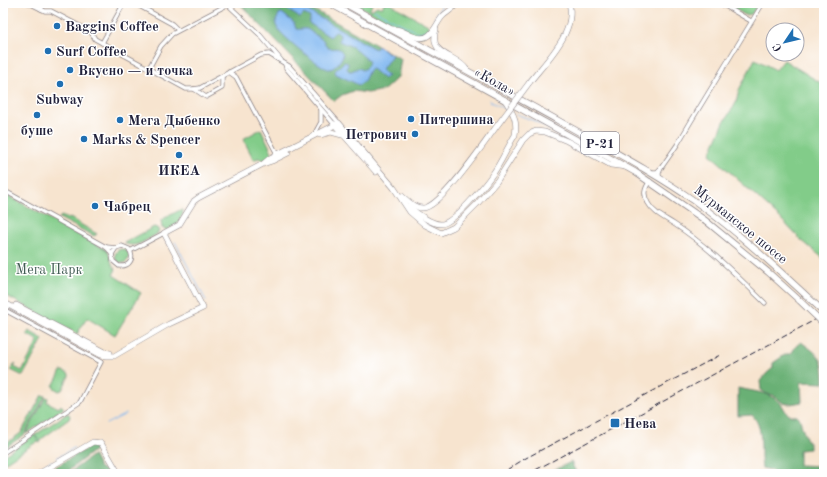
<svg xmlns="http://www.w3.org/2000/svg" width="827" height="477" font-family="'Old Standard TT',serif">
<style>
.green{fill:#82cc89;stroke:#527762}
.forest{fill:#69b075;stroke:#466958}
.water{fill:#81b8f1;stroke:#526d96}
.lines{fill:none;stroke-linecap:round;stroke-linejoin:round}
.stream{stroke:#81b8f1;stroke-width:1}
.street-casing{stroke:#8c8385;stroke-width:5}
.secondary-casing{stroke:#8c8385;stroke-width:6}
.primary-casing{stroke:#8c8385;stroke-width:7}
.street{stroke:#fff;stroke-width:3.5}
.secondary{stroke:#fff;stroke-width:5}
.primary{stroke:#fff;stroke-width:5.5}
.rail{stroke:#22223b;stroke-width:1;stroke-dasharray:6 3;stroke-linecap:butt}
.secondary-bridge-casing{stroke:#8c8385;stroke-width:6;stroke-linecap:butt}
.primary-bridge-casing{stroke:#8c8385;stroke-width:7;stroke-linecap:butt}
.secondary-bridge{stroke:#fff;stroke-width:5}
.primary-bridge{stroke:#fff;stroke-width:5.5}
.poi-dot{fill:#1f6fb2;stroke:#fff;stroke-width:1.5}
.labels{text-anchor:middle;stroke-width:3;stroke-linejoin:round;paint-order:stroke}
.shield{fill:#fff;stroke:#646476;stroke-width:1}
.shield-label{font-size:13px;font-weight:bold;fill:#22223b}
.poi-label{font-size:14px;font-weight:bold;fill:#22223b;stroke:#fff;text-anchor:start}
.street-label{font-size:14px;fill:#22223b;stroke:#fff}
.park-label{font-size:14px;fill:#445e56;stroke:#fff}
</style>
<rect width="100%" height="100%" fill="#fff"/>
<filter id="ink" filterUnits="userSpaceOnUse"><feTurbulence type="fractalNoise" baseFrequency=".025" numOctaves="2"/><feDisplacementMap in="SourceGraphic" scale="8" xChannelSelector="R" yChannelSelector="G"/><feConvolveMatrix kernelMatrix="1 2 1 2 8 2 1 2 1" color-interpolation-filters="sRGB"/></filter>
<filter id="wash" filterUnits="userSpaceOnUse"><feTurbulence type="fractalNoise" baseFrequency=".012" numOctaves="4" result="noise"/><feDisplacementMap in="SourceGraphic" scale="16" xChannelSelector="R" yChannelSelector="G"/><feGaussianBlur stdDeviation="0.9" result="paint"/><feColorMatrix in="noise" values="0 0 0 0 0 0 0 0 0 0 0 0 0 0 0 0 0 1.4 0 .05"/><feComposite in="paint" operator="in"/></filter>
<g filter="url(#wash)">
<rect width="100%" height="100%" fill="#f7e4cf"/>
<g class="green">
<path d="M 354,3 L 373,3 L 370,9 L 371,10 L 377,6 L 382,8 L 384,3 L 389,3 L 428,25 L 430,29 C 428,32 424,36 419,36 C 407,36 367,10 354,3 Z"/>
<polygon points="725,3 758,3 752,14 745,15"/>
<polygon points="755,59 776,70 784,60 824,85 824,259 800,239 780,218 710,154 724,122 736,103 739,90"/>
<polygon points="261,129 272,152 270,156 264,160 258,158 254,160 243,139"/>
<path d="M 3,193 L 107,250 C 111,256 110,265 116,269 L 113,275 L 141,293 L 115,335 L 87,318 L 77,334 L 3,294 Z"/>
<polygon points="180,210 182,210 183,214 176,225 167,230 162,228 161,220"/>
<polygon points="61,216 69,219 70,218 97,234 94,236 59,218"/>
<path d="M 154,227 L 157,228 L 159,231 L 157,234 C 146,240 136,249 124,243 Z"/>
<circle cx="122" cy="256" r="7"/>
<polygon points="29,331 43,339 23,376 11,370 15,363 16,364 14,367 22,371 38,341 27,334"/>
<polygon points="61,371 63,371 69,374 69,376 62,390 59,391 54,388 53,386"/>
<polygon points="42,395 45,396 24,435 3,449 3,446 21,433"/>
<polygon points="46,397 48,398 47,402 59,408 61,405 64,408 26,434"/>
<polygon points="68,413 70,416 69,419 40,440 41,442 39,443 38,441 3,464 3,456 34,435 38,440 35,435"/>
</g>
<g class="forest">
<polygon points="239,3 302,3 401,59 398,77 384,90 368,93 353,91 342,95 334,101"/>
<path d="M 801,342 C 821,356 824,359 824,383 L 801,382 L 802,402 L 790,404 L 783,403 L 773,395 L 767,394 L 761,390 L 760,381 L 767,373 L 773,368 L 773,363 L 786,354 L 791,354 L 796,346 Z"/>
<path d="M 738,388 C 751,391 767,392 777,400 C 787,407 783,417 797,416 L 800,419 C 802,429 805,437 810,445 L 810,449 L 799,450 L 799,465 L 824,466 L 824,474 L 774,474 L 771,470 L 762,468 C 759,450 765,428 752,415 L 738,416 Z"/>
<polygon points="93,445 96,449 64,474 43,474"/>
<polygon points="93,455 99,467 107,472 107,474 68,474"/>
<polygon points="571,462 577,474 546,474"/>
</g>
<g class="water">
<path d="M 283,3 L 294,3 L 373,48 L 376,49 L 378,46 L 392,55 L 382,69 L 383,72 L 388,75 L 384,79 L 372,69 L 369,70 L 364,81 L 359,85 L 336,74 L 335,71 L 344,62 L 348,63 L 347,69 L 349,71 L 352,71 L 358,68 L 363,70 C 367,67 370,65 368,60 L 353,47 L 339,41 L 340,35 L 338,32 L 335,32 L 330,37 L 309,23 L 310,20 L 310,17 L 304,14 L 300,18 L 282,6 Z"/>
<path d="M 282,13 L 294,23 L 296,29 C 299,30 303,28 307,29 L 324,41 L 325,44 L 328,48 C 335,50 340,45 343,55 C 341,60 335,70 328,69 C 319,66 278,34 276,25 C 275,22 278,17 279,14 Z"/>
</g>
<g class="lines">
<g class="stream">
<polyline points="374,10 417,32 421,32 427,30"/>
<polyline points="434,20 443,3"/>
<polyline points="490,100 491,102 506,109"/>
<polyline points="516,114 535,121 565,138"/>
<polyline points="175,242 206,301"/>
<polyline points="106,424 126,414"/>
<polyline points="57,458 74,448"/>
<polyline points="27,474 52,461"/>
</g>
</g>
</g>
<g filter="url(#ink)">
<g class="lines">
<defs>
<g id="street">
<polyline points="29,3 45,11 51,11 91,32 95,39 186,89 194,89 200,88 261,55 269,54 289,66 339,123"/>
<polyline points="134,3 172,24 178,30"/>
<polyline points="226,3 260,35 281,60"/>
<polyline points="720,3 751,21"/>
<polyline points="41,9 44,3"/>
<polyline points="102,43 124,3"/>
<polyline points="285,64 286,68 334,124"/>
<polyline points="149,68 161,46 172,34 227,5"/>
<polyline points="229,72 236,77 276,152 279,154"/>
<polyline points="194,89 206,97 222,88 222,77"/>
<polyline points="314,135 321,122 321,110"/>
<polyline points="661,168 677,145 690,123 763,3"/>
<polyline points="651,172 657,172 661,168 659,173 659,177"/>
<path d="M 650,181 C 644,189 643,195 648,203 C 653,213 665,218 674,224 C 708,246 736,275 765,303"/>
<polyline points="3,190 106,247 109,250 112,255"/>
<path d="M 106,247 L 116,248 L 122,246 L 129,249 C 135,258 130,267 119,266 L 113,261 L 112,254 L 116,248"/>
<polyline points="130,251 164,233"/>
<polyline points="3,309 101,362 80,402 3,453"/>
</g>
<g id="secondary">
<path d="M 393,29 C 402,28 407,35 416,37 C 432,42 435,24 443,16 C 448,11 454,9 457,3"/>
<path d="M 436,29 C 428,57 456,53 467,70"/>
<path d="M 529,83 C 546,61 577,32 569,3"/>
<polyline points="334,124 376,172"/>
<polyline points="320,135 331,132 342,135"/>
<polyline points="266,163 272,161 288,153"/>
<path d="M 402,196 C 408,201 414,208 423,208 C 441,208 487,139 499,123"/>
<path d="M 409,206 C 416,213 431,224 441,224 C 453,224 485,185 492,175 C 501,163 507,148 515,135 C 518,119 512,112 505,100"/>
<polyline points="3,302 101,355 107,356 114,356 169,324 203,308 164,233 179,225 194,201 198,198 263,164 270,158 339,123 394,188 410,212 425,225 441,233 454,227 477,204 497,181 523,140 529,134 536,131 545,132 567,141 611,165 626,167"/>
<polyline points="16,305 105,352 110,353"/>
<polyline points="38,474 93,442 101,443 119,474"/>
</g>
<g id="primary">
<polyline points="329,3 635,172 706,221 768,272 800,301"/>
<path d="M 344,3 C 415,43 487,81 559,121 C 605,147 652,171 696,202 C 742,235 783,274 824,312"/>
</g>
</defs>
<use href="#street" class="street-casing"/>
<use href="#secondary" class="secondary-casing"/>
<use href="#primary" class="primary-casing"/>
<use href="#street" class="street"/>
<use href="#secondary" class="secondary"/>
<use href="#primary" class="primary"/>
<g class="rail">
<polyline points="500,474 526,458 720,355"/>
<polyline points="528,474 824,315"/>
</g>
<defs>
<polyline id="secondary-bridge" points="499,123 529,83"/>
<polyline id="primary-bridge" points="800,301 824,324"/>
</defs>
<use href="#secondary-bridge" class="secondary-bridge-casing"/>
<use href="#primary-bridge" class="primary-bridge-casing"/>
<use href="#secondary-bridge" class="secondary-bridge"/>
<use href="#primary-bridge" class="primary-bridge"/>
</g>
</g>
<g class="poi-dot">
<circle cx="57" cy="26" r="4"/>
<circle cx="48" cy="51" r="4"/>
<circle cx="70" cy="70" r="4"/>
<circle cx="60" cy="84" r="4"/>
<circle cx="37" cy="115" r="4"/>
<circle cx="411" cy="119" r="4"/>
<circle cx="120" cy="120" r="4"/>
<circle cx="415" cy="134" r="4"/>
<circle cx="84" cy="139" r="4"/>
<circle cx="179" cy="155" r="4"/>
<circle cx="95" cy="206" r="4"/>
<rect x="610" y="418" width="10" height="10" rx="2"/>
</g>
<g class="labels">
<rect class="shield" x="581" y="132" width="38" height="22" rx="3"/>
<g class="shield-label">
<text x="600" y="148">Р-21</text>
</g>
<g class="poi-label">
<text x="65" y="31">Baggins Coffee</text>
<text x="56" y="56">Surf Coffee</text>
<text x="78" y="75">Вкусно — и точка</text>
<text x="60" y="104" text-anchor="middle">Subway</text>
<text x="419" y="124">Питершина</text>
<text x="128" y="125">Мега Дыбенко</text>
<text x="37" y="135" text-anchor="middle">буше</text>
<text x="407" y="139" text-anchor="end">Петрович</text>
<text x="92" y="144">Marks &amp; Spencer</text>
<text x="179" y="175" text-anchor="middle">ИКЕА</text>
<text x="103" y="211">Чабрец</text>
<text x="624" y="428">Нева</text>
</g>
<g class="street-label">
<text transform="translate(495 81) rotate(29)" y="5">«Кола»</text>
<text transform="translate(741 224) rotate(39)" y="5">Мурманское шоссе</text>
</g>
<g class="park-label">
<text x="49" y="274">Мега Парк</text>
</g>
</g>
<rect width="827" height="477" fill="none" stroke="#fff" stroke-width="16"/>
<g transform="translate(785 42) rotate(235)"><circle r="19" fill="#ffffff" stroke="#a7a7b1"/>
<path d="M0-3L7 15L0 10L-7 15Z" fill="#1f6fb2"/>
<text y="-6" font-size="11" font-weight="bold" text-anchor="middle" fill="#22223b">С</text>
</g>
</svg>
